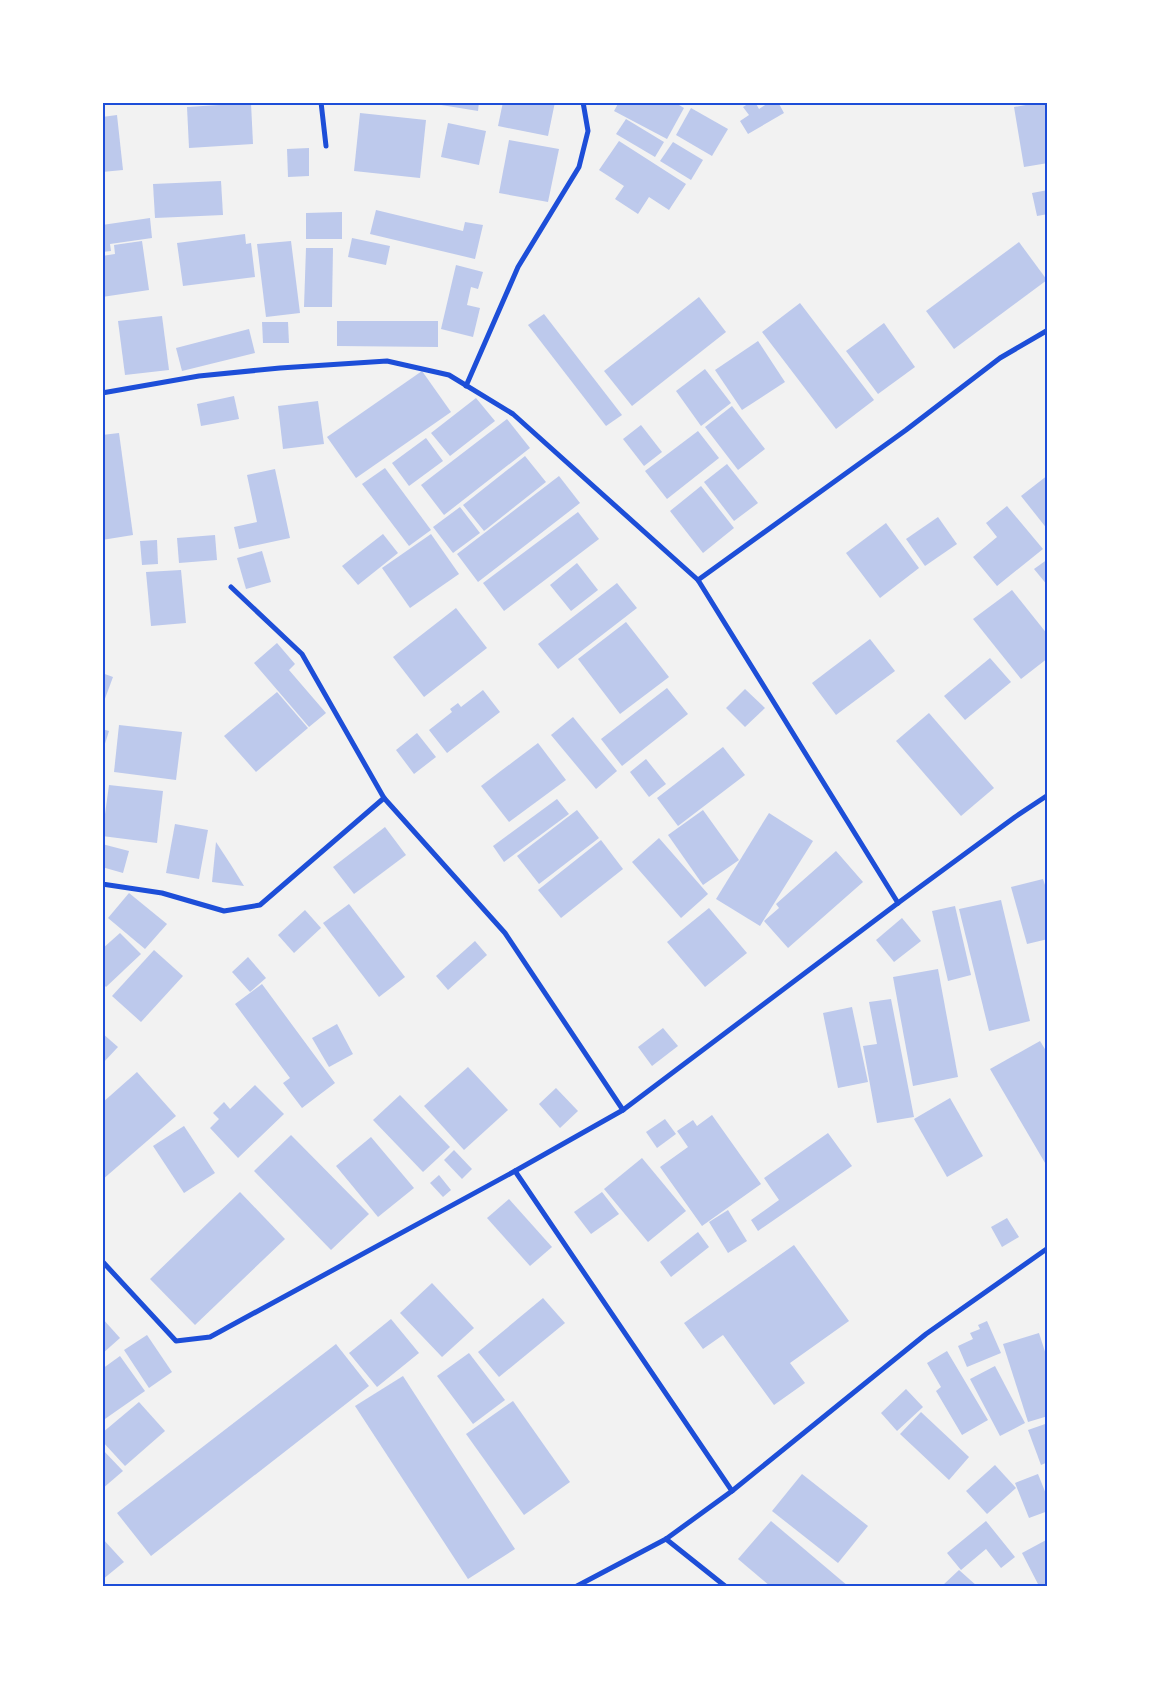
<svg xmlns="http://www.w3.org/2000/svg" width="1150" height="1689" font-family="'Fira Sans Condensed',sans-serif">
<style>
.building{fill:#bdc9ec}
.lines{fill:none;stroke-linecap:round;stroke-linejoin:round}
.minor{stroke:#1d4ed8;stroke-width:5}
.neatline{fill:none;stroke:#1d4ed8;stroke-width:2}
</style>
<rect width="100%" height="100%" fill="#f2f2f2"/>
<g class="building">
<polygon points="423,102 479,102 478,111"/>
<polygon points="503,102 555,102 548,136 498,126"/>
<polygon points="619,102 674,102 684,108 667,139 614,111"/>
<polygon points="751,102 755,102 759,109 770,102 778,102 784,113 748,134 740,121 749,115 743,107"/>
<polygon points="1043,102 1048,102 1048,163 1024,167 1014,107"/>
<polygon points="251,103 253,144 189,148 187,107"/>
<polygon points="691,108 728,129 712,156 676,135"/>
<polygon points="360,113 426,120 420,178 354,171"/>
<polygon points="117,115 123,170 102,172 102,117"/>
<polygon points="626,119 664,142 655,157 616,134"/>
<polygon points="448,123 486,131 479,165 441,157"/>
<polygon points="509,140 559,149 548,202 499,193"/>
<polygon points="619,141 686,184 669,210 649,197 638,214 615,199 624,186 599,170"/>
<polygon points="673,142 703,160 691,180 660,161"/>
<polygon points="309,148 309,176 288,177 287,149"/>
<polygon points="221,181 223,215 155,218 153,184"/>
<polygon points="1048,190 1048,214 1037,216 1032,193"/>
<polygon points="376,210 463,231 465,222 483,225 475,259 370,234"/>
<polygon points="342,212 342,239 306,239 306,213"/>
<polygon points="150,218 152,238 110,244 111,251 102,252 102,225"/>
<polygon points="245,234 246,244 251,243 255,277 183,286 177,243"/>
<polygon points="352,238 390,246 386,265 348,257"/>
<polygon points="142,241 149,290 102,297 102,256 115,254 114,245"/>
<polygon points="291,241 300,313 266,317 257,244"/>
<polygon points="1019,242 1047,280 954,349 926,311"/>
<polygon points="306,248 333,248 332,307 304,307"/>
<polygon points="456,265 483,272 478,289 471,287 467,305 480,308 473,337 441,329"/>
<polygon points="699,297 726,332 632,406 604,371"/>
<polygon points="800,303 874,400 836,429 762,332"/>
<polygon points="544,314 622,415 606,426 528,325"/>
<polygon points="162,316 169,370 125,375 118,321"/>
<polygon points="337,321 438,321 438,347 337,346"/>
<polygon points="262,322 288,322 289,343 263,343"/>
<polygon points="884,323 915,367 878,394 846,351"/>
<polygon points="249,329 255,353 182,371 176,348"/>
<polygon points="758,341 785,382 742,410 715,370"/>
<polygon points="705,369 731,403 701,426 676,391"/>
<polygon points="422,371 451,412 356,478 327,437"/>
<polygon points="234,396 239,419 201,426 197,404"/>
<polygon points="476,398 495,421 450,456 431,433"/>
<polygon points="318,401 324,444 283,449 278,406"/>
<polygon points="732,406 765,449 738,470 705,427"/>
<polygon points="507,419 530,448 444,515 421,485"/>
<polygon points="641,425 662,452 644,466 623,439"/>
<polygon points="698,431 719,458 667,499 645,471"/>
<polygon points="119,433 133,535 102,540 102,435"/>
<polygon points="426,438 443,461 409,486 392,463"/>
<polygon points="525,456 546,482 484,531 463,505"/>
<polygon points="727,464 758,503 734,521 704,482"/>
<polygon points="385,468 431,530 409,546 362,484"/>
<polygon points="275,469 290,538 239,549 234,527 257,522 247,475"/>
<polygon points="1048,475 1048,530 1021,496"/>
<polygon points="559,476 580,503 478,582 457,554"/>
<polygon points="701,486 734,528 703,553 670,511"/>
<polygon points="1007,506 1043,549 997,586 973,557 997,537 986,523"/>
<polygon points="460,507 480,533 453,553 433,527"/>
<polygon points="578,512 599,539 504,611 483,583"/>
<polygon points="938,517 957,544 925,566 906,539"/>
<polygon points="886,523 919,568 880,598 846,553"/>
<polygon points="383,534 398,553 358,585 342,566"/>
<polygon points="431,534 459,574 410,608 382,568"/>
<polygon points="215,535 217,560 179,563 177,538"/>
<polygon points="157,540 158,564 142,565 140,541"/>
<polygon points="262,551 271,582 246,589 237,558"/>
<polygon points="1048,559 1048,586 1034,569"/>
<polygon points="577,563 598,590 571,611 550,585"/>
<polygon points="181,570 186,623 151,626 146,572"/>
<polygon points="617,583 637,608 558,669 538,644"/>
<polygon points="1012,590 1048,635 1048,658 1021,679 973,619"/>
<polygon points="456,608 487,648 424,697 393,657"/>
<polygon points="626,622 669,677 620,714 578,659"/>
<polygon points="870,639 895,671 836,715 812,683"/>
<polygon points="277,643 295,664 289,670 326,713 309,727 254,663"/>
<polygon points="990,658 1011,682 965,720 944,696"/>
<polygon points="102,673 113,677 103,704 102,704"/>
<polygon points="667,688 688,714 622,766 601,739"/>
<polygon points="745,689 765,708 745,727 726,708"/>
<polygon points="483,690 500,712 447,753 429,730 452,712 450,709 458,703 461,707"/>
<polygon points="277,692 308,728 256,772 224,736"/>
<polygon points="929,713 994,788 961,816 896,741"/>
<polygon points="573,717 617,771 596,789 551,735"/>
<polygon points="119,725 182,732 176,780 114,772"/>
<polygon points="102,729 109,731 103,750 102,750"/>
<polygon points="417,733 436,757 414,774 396,750"/>
<polygon points="538,743 566,780 509,822 481,786"/>
<polygon points="723,747 745,775 678,826 657,798"/>
<polygon points="646,759 666,784 649,797 630,772"/>
<polygon points="109,785 163,791 157,843 102,836"/>
<polygon points="557,799 569,814 504,862 493,846"/>
<polygon points="577,810 599,838 539,884 517,856"/>
<polygon points="703,810 739,860 703,885 668,835"/>
<polygon points="769,813 813,841 760,926 716,899"/>
<polygon points="175,824 208,830 199,879 166,873"/>
<polygon points="385,827 406,855 354,894 333,867"/>
<polygon points="659,838 708,894 681,918 632,862"/>
<polygon points="601,840 623,869 561,918 538,890"/>
<polygon points="216,842 231,865 244,886 212,882"/>
<polygon points="102,844 129,851 123,873 102,867"/>
<polygon points="836,851 863,882 788,948 764,921 779,908 776,904"/>
<polygon points="1043,879 1048,894 1048,939 1027,944 1011,887"/>
<polygon points="129,893 167,924 145,949 108,918"/>
<polygon points="1001,900 1030,1021 989,1031 959,909"/>
<polygon points="349,904 405,977 379,997 323,923"/>
<polygon points="955,906 971,975 948,981 932,911"/>
<polygon points="709,908 747,953 705,987 667,942"/>
<polygon points="305,910 321,928 294,953 278,935"/>
<polygon points="902,918 921,941 894,962 876,940"/>
<polygon points="120,933 141,954 106,987 102,983 102,949"/>
<polygon points="475,941 487,955 448,990 436,976"/>
<polygon points="154,950 183,976 141,1022 112,996"/>
<polygon points="248,957 266,978 250,992 232,972"/>
<polygon points="938,969 958,1077 913,1086 893,977"/>
<polygon points="262,984 335,1083 302,1108 283,1083 290,1078 235,1004"/>
<polygon points="891,999 914,1117 877,1123 863,1046 877,1044 869,1002"/>
<polygon points="852,1007 868,1082 838,1088 823,1013"/>
<polygon points="337,1024 353,1054 329,1067 312,1038"/>
<polygon points="663,1028 678,1046 652,1066 638,1047"/>
<polygon points="102,1033 118,1047 102,1064"/>
<polygon points="1040,1041 1048,1054 1048,1168 990,1069"/>
<polygon points="468,1067 508,1110 464,1150 424,1106"/>
<polygon points="137,1072 176,1116 102,1180 102,1103"/>
<polygon points="255,1085 284,1114 238,1158 210,1128 219,1119 213,1113 224,1102 230,1109"/>
<polygon points="556,1088 578,1111 560,1128 539,1104"/>
<polygon points="400,1095 450,1147 423,1172 373,1120"/>
<polygon points="950,1098 983,1156 947,1177 914,1119"/>
<polygon points="712,1115 761,1184 702,1226 660,1167 688,1147 677,1131 693,1120 697,1126"/>
<polygon points="665,1119 676,1134 657,1148 646,1132"/>
<polygon points="184,1126 215,1173 184,1193 153,1146"/>
<polygon points="828,1133 852,1166 758,1231 751,1220 779,1200 764,1178"/>
<polygon points="291,1135 369,1214 331,1250 254,1171"/>
<polygon points="371,1137 414,1188 378,1217 336,1166"/>
<polygon points="454,1150 472,1169 462,1179 444,1160"/>
<polygon points="642,1158 686,1211 648,1242 604,1189"/>
<polygon points="439,1175 451,1190 443,1197 430,1183"/>
<polygon points="240,1192 285,1239 195,1325 150,1279"/>
<polygon points="602,1192 619,1214 591,1234 574,1212"/>
<polygon points="509,1199 552,1247 530,1266 487,1218"/>
<polygon points="728,1210 747,1241 728,1253 709,1222"/>
<polygon points="1007,1218 1019,1237 1002,1247 991,1227"/>
<polygon points="698,1232 709,1247 671,1277 660,1262"/>
<polygon points="794,1245 849,1321 790,1363 805,1383 774,1405 723,1335 703,1349 684,1323"/>
<polygon points="432,1283 474,1328 442,1357 400,1313"/>
<polygon points="543,1298 565,1323 499,1377 478,1352"/>
<polygon points="102,1318 120,1338 102,1354"/>
<polygon points="391,1319 419,1353 377,1387 349,1353"/>
<polygon points="987,1321 1001,1353 967,1367 958,1346 973,1339 970,1333 980,1329 978,1325"/>
<polygon points="1039,1333 1048,1361 1048,1416 1028,1422 1003,1344"/>
<polygon points="147,1335 172,1372 149,1388 124,1350"/>
<polygon points="336,1344 369,1386 151,1556 117,1513"/>
<polygon points="947,1351 988,1420 962,1435 936,1391 941,1387 927,1363"/>
<polygon points="469,1353 505,1400 473,1424 437,1376"/>
<polygon points="120,1356 145,1391 102,1421 102,1369"/>
<polygon points="995,1366 1025,1423 1000,1436 970,1379"/>
<polygon points="403,1376 515,1549 468,1579 355,1406"/>
<polygon points="906,1389 923,1407 897,1431 881,1413"/>
<polygon points="513,1401 570,1482 524,1515 466,1434"/>
<polygon points="139,1402 165,1431 125,1466 102,1441 102,1433"/>
<polygon points="921,1412 969,1457 949,1480 900,1434"/>
<polygon points="1048,1423 1048,1462 1041,1465 1028,1430"/>
<polygon points="102,1449 123,1471 102,1489"/>
<polygon points="995,1465 1016,1488 987,1514 966,1491"/>
<polygon points="802,1474 868,1526 838,1563 772,1511"/>
<polygon points="1038,1474 1048,1499 1048,1511 1029,1518 1015,1483"/>
<polygon points="771,1521 848,1586 770,1586 738,1559"/>
<polygon points="986,1521 1015,1557 1001,1568 986,1549 961,1570 947,1553"/>
<polygon points="102,1538 124,1562 102,1580"/>
<polygon points="1048,1539 1048,1586 1039,1586 1022,1553"/>
<polygon points="959,1570 977,1586 942,1586"/>
</g>
<g class="lines">
<g class="minor">
<polyline points="321,102 326,146"/>
<polyline points="466,386 518,267 579,167 588,131 583,102"/>
<polyline points="102,393 199,376 280,368 387,361 449,375 513,414 698,580 898,903"/>
<polyline points="698,580 906,430 1000,358 1048,330"/>
<polyline points="231,587 302,654 384,798 505,933 623,1110"/>
<polyline points="102,884 162,893 224,911 260,905 384,798"/>
<polyline points="515,1171 732,1491"/>
<polyline points="102,1261 176,1341 210,1337 515,1171 623,1110 898,903 1015,817 1048,795"/>
<polyline points="666,1539 725,1586"/>
<polyline points="577,1586 666,1539 732,1491 926,1334 1048,1248"/>
</g>
</g>
<rect width="1150" height="1689" fill="none" stroke="#ffffff" stroke-width="208"/>
<rect x="104" y="104" width="942" height="1481" class="neatline"/>
</svg>
